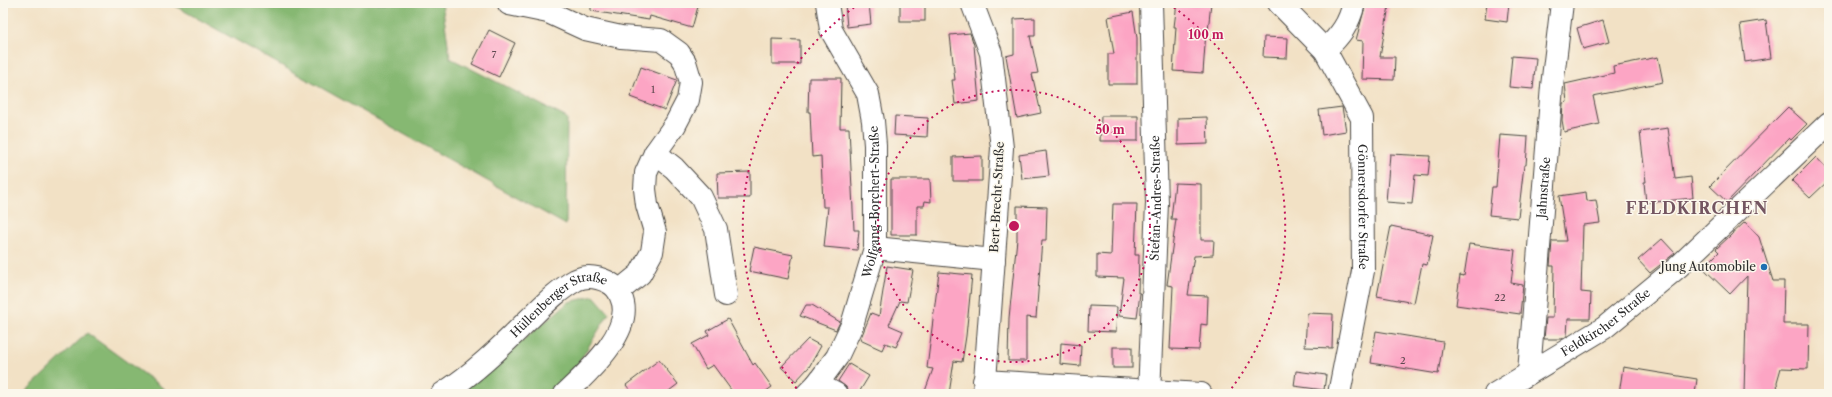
<svg xmlns="http://www.w3.org/2000/svg" width="1832" height="397" font-family="'Libre Caslon Text',serif">
<style>
.forest{fill:#86b872;stroke:#58724e}
.building{fill:#fca5c4}
.lines{fill:none;stroke-linecap:round;stroke-linejoin:round}
.minor-casing{stroke:#494642;stroke-width:24}
.minor{stroke:#fff;stroke-width:22}
.ring{fill:none;stroke:#c2185b;stroke-width:2;stroke-dasharray:2 4}
.poi-dot{fill:#1f6fb2;stroke:#fbf7ec;stroke-width:1.5}
.labels{text-anchor:middle;stroke-width:3;stroke-linejoin:round;paint-order:stroke}
.number-label{font-size:10px;fill:#5f4a51}
.street-label{font-size:12px;fill:#2b2b2b;stroke:#fbf7ec}
.poi-label{font-size:12px;fill:#2b2b2b;stroke:#fbf7ec;text-anchor:end}
.district-label{font-size:16px;font-weight:bold;letter-spacing:1px;fill:#745661;stroke:#fbf7ec}
.centre{fill:#c2185b;stroke:#fbf7ec;stroke-width:2}
.ring-label{font-size:12px;text-anchor:middle;font-weight:bold;fill:#c2185b;stroke:#fbf7ec;stroke-width:3;stroke-linejoin:round;paint-order:stroke}
</style>
<rect width="100%" height="100%" fill="#fbf7ec"/>
<filter id="ink" filterUnits="userSpaceOnUse"><feTurbulence type="fractalNoise" baseFrequency=".025" numOctaves="2"/><feDisplacementMap in="SourceGraphic" scale="8" xChannelSelector="R" yChannelSelector="G"/><feConvolveMatrix kernelMatrix="1 2 1 2 8 2 1 2 1" color-interpolation-filters="sRGB"/></filter>
<filter id="wash" filterUnits="userSpaceOnUse"><feTurbulence type="fractalNoise" baseFrequency=".012" numOctaves="4" result="noise"/><feDisplacementMap in="SourceGraphic" scale="16" xChannelSelector="R" yChannelSelector="G"/><feGaussianBlur stdDeviation="0.9" result="paint"/><feColorMatrix in="noise" values="0 0 0 0 0 0 0 0 0 0 0 0 0 0 0 0 0 1.4 0 .05"/><feComposite in="paint" operator="in"/></filter>
<g filter="url(#wash)">
<rect width="100%" height="100%" fill="#f2e1c5"/>
<g class="forest">
<polygon points="170,3 442,3 450,58 567,118 566,225"/>
<polygon points="594,296 609,313 569,379 551,394 458,394 569,302"/>
<polygon points="87,333 171,394 23,394"/>
</g>
<g id="blocks">
<g class="building">
<polygon points="591,3 699,3 692,28 650,16 649,20 591,11"/>
<polygon points="853,3 869,3 871,24 847,27 845,4"/>
<rect x="900" y="3" width="25" height="18"/>
<polygon points="1177,3 1211,3 1208,31 1206,31 1203,73 1173,71 1176,27 1174,27"/>
<polygon points="1366,3 1389,6 1380,57 1395,57 1394,80 1362,79 1363,41 1356,40"/>
<polygon points="1487,3 1509,3 1507,22 1485,19"/>
<polygon points="1133,12 1137,38 1137,84 1108,84 1108,54 1114,54 1108,17"/>
<polygon points="1035,18 1035,36 1030,36 1038,73 1032,74 1041,113 1017,118 1006,56 1014,54 1014,19"/>
<polygon points="1603,20 1609,42 1583,49 1577,28"/>
<polygon points="1766,20 1771,58 1745,62 1740,24"/>
<polygon points="489,30 515,43 499,77 472,64"/>
<polygon points="970,33 974,45 979,101 955,104 952,80 955,80 950,35"/>
<polygon points="1264,37 1288,38 1287,58 1263,57"/>
<polygon points="772,39 800,40 800,64 772,64"/>
<polygon points="1512,56 1536,58 1533,89 1509,87"/>
<polygon points="1658,57 1663,82 1593,96 1599,124 1564,132 1562,120 1563,103 1567,102 1565,84 1614,73 1613,66"/>
<polygon points="641,67 677,80 665,110 630,97"/>
<polygon points="809,78 841,78 840,128 849,128 854,230 859,230 857,250 824,247 828,207 823,207 821,156 812,157 810,112 808,112"/>
<polygon points="1342,107 1346,131 1322,135 1319,110"/>
<polygon points="1788,107 1807,124 1791,140 1789,138 1727,202 1710,186"/>
<polygon points="895,116 928,118 927,137 894,135"/>
<polygon points="1101,116 1138,116 1138,141 1100,141"/>
<polygon points="1207,117 1208,144 1178,145 1178,118"/>
<polygon points="1668,128 1675,179 1691,177 1693,198 1646,203 1644,182 1646,182 1640,132"/>
<polygon points="1500,135 1528,137 1526,165 1524,165 1518,218 1489,215 1492,187 1496,187"/>
<polygon points="1046,151 1049,176 1022,179 1019,155"/>
<polygon points="1390,154 1430,156 1428,176 1415,175 1412,204 1386,202"/>
<polygon points="982,156 982,181 953,181 953,157"/>
<polygon points="1816,157 1829,171 1829,180 1810,198 1792,181"/>
<polygon points="750,172 750,198 718,198 717,173"/>
<polygon points="891,179 930,179 931,202 925,201 924,206 917,206 917,235 891,235"/>
<polygon points="1175,183 1201,184 1201,240 1214,240 1213,255 1194,256 1188,295 1208,296 1207,325 1201,324 1199,350 1170,349 1173,286 1167,285 1176,219 1171,219"/>
<polygon points="1586,192 1587,201 1596,200 1600,223 1583,225 1581,292 1591,293 1590,319 1568,319 1567,336 1562,339 1544,339 1546,318 1553,318 1554,266 1550,266 1552,241 1566,241 1559,196"/>
<polygon points="1113,204 1137,204 1135,255 1139,255 1138,293 1140,293 1137,318 1119,316 1124,278 1097,277 1097,254 1111,255"/>
<polygon points="1017,206 1047,207 1046,240 1042,240 1036,318 1026,317 1026,361 1008,361 1009,318 1017,239"/>
<polygon points="1745,222 1759,237 1773,281 1784,281 1783,324 1809,324 1808,369 1781,368 1777,382 1778,394 1744,394 1747,276 1730,294 1703,268 1719,252 1716,249"/>
<polygon points="1391,226 1433,235 1427,265 1422,264 1414,303 1377,296"/>
<polygon points="1662,239 1675,253 1650,273 1638,260"/>
<polygon points="1469,244 1515,250 1511,283 1523,285 1520,314 1456,305 1460,275 1464,276"/>
<polygon points="754,247 793,255 788,279 749,271"/>
<polygon points="887,266 913,270 907,302 900,301 889,325 903,331 896,347 885,343 882,350 860,340 871,313 879,316"/>
<polygon points="939,272 972,275 966,336 962,362 954,361 949,394 924,394 933,369 927,368"/>
<polygon points="806,305 812,305 840,322 836,330 800,316"/>
<polygon points="1089,306 1117,307 1116,332 1088,331"/>
<polygon points="1307,313 1333,314 1332,348 1305,347"/>
<polygon points="728,319 753,365 755,363 772,387 762,394 734,394 713,365 706,369 692,344 709,335 707,331"/>
<polygon points="1376,331 1443,342 1438,374 1371,363"/>
<polygon points="808,339 821,346 809,367 796,381 781,367"/>
<polygon points="1061,343 1081,345 1080,366 1060,364"/>
<rect x="1113" y="347" width="19" height="21"/>
<polygon points="659,360 678,384 665,394 633,394 626,385"/>
<polygon points="849,364 869,376 858,394 853,394 848,391 846,387 838,381"/>
<polygon points="1623,367 1697,379 1695,394 1619,394"/>
<polygon points="1296,371 1326,375 1324,390 1294,386"/>
</g>
</g>
</g>
<g filter="url(#ink)">
<use href="#blocks" fill-opacity="0" stroke="#494642" stroke-width="1"/>
<g class="lines">
<defs>
<g id="minor">
<polyline points="972,3 991,53 1002,148 984,394"/>
<path id="s1" d="M 1279,3 L 1325,50 L 1362,118 L 1363,271 L 1339,394"/>
<polyline points="509,4 548,12 585,29 621,37 661,40 679,53 685,62 691,82 688,100 675,125 655,153 646,173 645,189 647,205 655,232 652,252 640,274 619,291"/>
<path d="M 1325,50 C 1341,35 1349,24 1354,3"/>
<polyline points="655,153 674,168 701,197 716,229 726,295"/>
<polyline points="875,248 994,260"/>
<path id="s2" d="M 1529,372 L 1552,86 L 1562,3"/>
<polyline points="984,381 1201,394"/>
<polyline points="817,384 836,394"/>
<path id="s3" d="M 442,394 C 473,374 499,349 525,323 C 541,308 556,291 576,280 C 586,275 598,277 608,282 C 614,285 619,291 621,297 C 636,330 586,374 565,394"/>
<path id="s4" d="M 807,394 L 817,384 L 837,357 L 852,325 L 875,248 L 875,145 L 873,121 L 868,94 L 831,30 L 827,3"/>
<path id="s5" d="M 1149,394 L 1157,203 L 1151,3"/>
<path id="s6" d="M 1495,394 L 1604,328 L 1678,267 L 1829,123"/>
</g>
</defs>
<use href="#minor" class="minor-casing"/>
<use href="#minor" class="minor"/>
</g>
</g>
<g class="ring">
<circle cx="1014" cy="226" r="136"/>
<path d="M800 393A271 271 0 0 1 859 4M1169 4A271 271 0 0 1 1228 393"/>
</g>
<circle class="poi-dot" cx="1764" cy="267" r="4"/>
<g class="labels">
<g class="number-label">
<text x="494" y="58">7</text>
<text x="653" y="93">1</text>
<text x="1500" y="301">22</text>
<text x="1403" y="364">2</text>
</g>
<g class="street-label">
<text dy="4" stroke="none"><textPath href="#s2" startOffset="185">Jahnstraße</textPath></text>
<text transform="translate(997 197) rotate(-87)" y="4">Bert-Brecht-Straße</text>
<text dy="4" stroke="none"><textPath href="#s5" startOffset="196">Stefan-Andres-Straße</textPath></text>
<text dy="4" stroke="none"><textPath href="#s4" startOffset="209">Wolfgang-Borchert-Straße</textPath></text>
<text dy="4" stroke="none"><textPath href="#s1" startOffset="232">Gönnersdorfer Straße</textPath></text>
<text dy="4" stroke="none"><textPath href="#s3" startOffset="150">Hüllenberger Straße</textPath></text>
<text dy="4" stroke="none"><textPath href="#s6" startOffset="132">Feldkircher Straße</textPath></text>
</g>
<g class="poi-label">
<text x="1756" y="271">Jung Automobile</text>
</g>
<g class="district-label">
<text x="1697" y="214">FELDKIRCHEN</text>
</g>
</g>
<circle cx="1014" cy="226" r="6" class="centre"/>
<g class="ring-label">
<text x="1206" y="39">100 m</text>
<text x="1110" y="134">50 m</text>
</g>
<rect width="1832" height="397" fill="none" stroke="#fbf7ec" stroke-width="16"/>
</svg>
